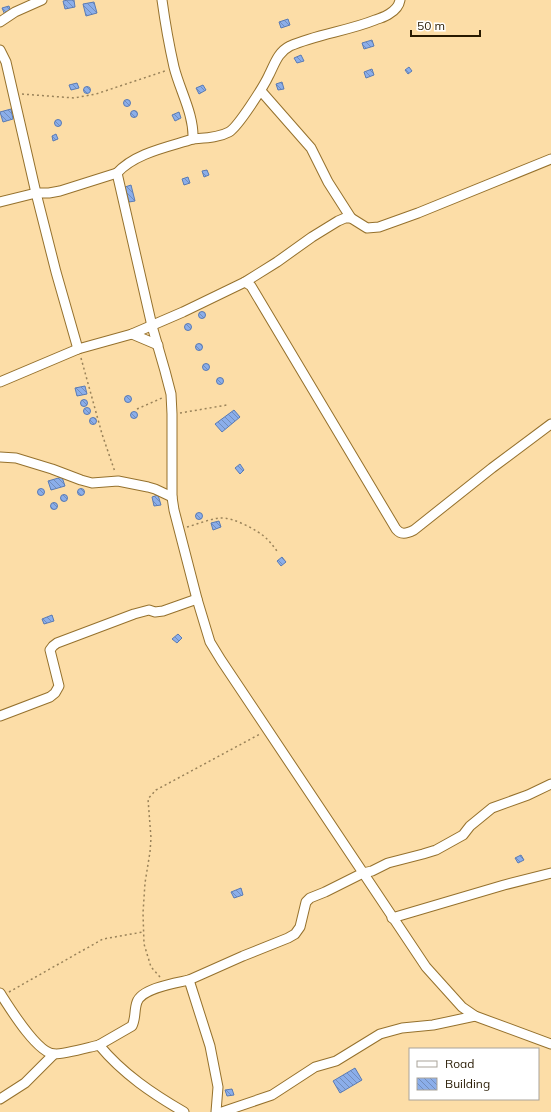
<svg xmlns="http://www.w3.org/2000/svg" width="551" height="1112" font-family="Mulish,sans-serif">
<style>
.building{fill:url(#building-back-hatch);stroke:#5a7bb4}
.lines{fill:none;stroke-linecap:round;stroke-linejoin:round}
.minor-casing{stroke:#95712d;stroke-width:11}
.path{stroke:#998259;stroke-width:1.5;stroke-dasharray:2 3;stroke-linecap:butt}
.minor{stroke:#fff;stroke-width:9}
</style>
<defs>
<pattern id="building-back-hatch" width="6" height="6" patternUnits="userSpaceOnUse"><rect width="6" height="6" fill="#8baeea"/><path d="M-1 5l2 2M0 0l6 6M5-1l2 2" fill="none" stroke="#728dbb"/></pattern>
</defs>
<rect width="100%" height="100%" fill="#fcdda7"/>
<g class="building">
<polygon points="68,0 74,0 75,7 65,9 63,1"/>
<polygon points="94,2 97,13 86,16 83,4"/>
<polygon points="9,6 11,13 5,15 2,8"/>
<polygon points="288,19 290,25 281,28 279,22"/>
<polygon points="372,40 374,46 364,49 362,43"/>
<polygon points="301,55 304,61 297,63 294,58"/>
<polygon points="409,67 412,71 408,74 405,70"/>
<polygon points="372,69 374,75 366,78 364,72"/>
<polygon points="282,82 284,89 278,90 276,84"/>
<polygon points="77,83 79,88 71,90 69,85"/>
<polygon points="203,85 206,90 199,94 196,88"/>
<circle cx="87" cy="90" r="3.5"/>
<circle cx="127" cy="103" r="3.5"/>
<polygon points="11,109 13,119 3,122 0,112"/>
<circle cx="134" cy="114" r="3.5"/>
<polygon points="179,112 181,118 175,121 172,115"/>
<circle cx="58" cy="123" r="3.5"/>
<polygon points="56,134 58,139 53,141 52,136"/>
<polygon points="207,170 209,175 204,177 202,171"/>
<polygon points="188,177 190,183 184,185 182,179"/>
<polygon points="131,185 135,201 129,202 125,187"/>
<circle cx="202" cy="315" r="3.5"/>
<circle cx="188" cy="327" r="3.5"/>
<circle cx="199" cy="347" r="3.5"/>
<circle cx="206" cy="367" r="3.5"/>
<circle cx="220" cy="381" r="3.5"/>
<polygon points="85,386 87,394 77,396 75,388"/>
<circle cx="128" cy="399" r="3.5"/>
<circle cx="84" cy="403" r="3.5"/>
<circle cx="87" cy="411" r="3.5"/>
<polygon points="234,410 240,417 222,432 215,424"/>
<circle cx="134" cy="415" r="3.5"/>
<circle cx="93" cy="421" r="3.5"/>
<polygon points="240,464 244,470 240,474 235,468"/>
<polygon points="62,477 65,486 51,490 48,481"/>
<circle cx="41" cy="492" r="3.5"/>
<circle cx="81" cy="492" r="3.5"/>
<circle cx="64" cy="498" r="3.5"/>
<polygon points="158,495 161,505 154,506 152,497"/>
<circle cx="54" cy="506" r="3.5"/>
<circle cx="199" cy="516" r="3.5"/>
<polygon points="219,521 221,527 213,530 211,523"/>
<polygon points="282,557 286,562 281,566 277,561"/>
<polygon points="52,615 54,621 44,624 42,619"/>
<polygon points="178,634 182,638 177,643 172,639"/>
<polygon points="521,855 524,860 518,863 515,858"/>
<polygon points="241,888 243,895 234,898 231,892"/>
<polygon points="355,1068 362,1080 340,1093 333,1081"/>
<polygon points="232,1089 234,1095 227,1096 225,1090"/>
</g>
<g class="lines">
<defs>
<g id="minor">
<path d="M 162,0 C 165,22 169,45 174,67 C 180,91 194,114 193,139 C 168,147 135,153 117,173 L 152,326 L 165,371 L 171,394 L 172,414 L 172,497 L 174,510 L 197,599 L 210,642 L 221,660 L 426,967 L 462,1007 L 475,1016 L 551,1044"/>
<polyline points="0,22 15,12 42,0"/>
<polyline points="0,50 6,62 36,193 56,272 78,349"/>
<polyline points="261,91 311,148 328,182 351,218"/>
<path d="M 193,139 C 205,138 218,138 229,132 C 238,127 264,86 269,75 C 275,63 278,52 290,46 C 317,34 348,31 375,20 C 380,18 385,17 389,14 C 394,11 399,6 400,0"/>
<polyline points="0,202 36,193 49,193 60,191 117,173"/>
<polyline points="245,282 277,262 312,237 338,221 345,218 351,218 367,228 379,227 418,213 551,159"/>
<polyline points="132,334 158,345"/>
<path d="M 0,382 L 78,349 L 132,334 L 183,312 L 245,282 L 251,286 L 396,529 C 401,535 406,534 414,530 L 492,468 L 551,424"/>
<polyline points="0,457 16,458 52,469 81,480 92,483 118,481 148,487 155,489 172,497"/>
<polyline points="0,716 50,697 55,693 59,686 50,650 53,646 57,643 134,614 149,610 155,612 163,611 197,599"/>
<polyline points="392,918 504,885 551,873"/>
<path d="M 0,993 C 9,1007 37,1053 54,1054 C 66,1054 86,1048 99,1045 C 123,1074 153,1094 184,1112"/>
<path d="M 99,1045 L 132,1026 C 136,1018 134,1010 137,1002 C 142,988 176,983 189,980"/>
<polyline points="0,1099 25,1083 54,1054"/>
<polyline points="216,1112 218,1087 210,1046 189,980 243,956 288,938 295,934 300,927 306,902 310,898 325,892 363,873 372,871 388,863 423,854 436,850 463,835 470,826 492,808 528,795 551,784"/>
<polyline points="222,1112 272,1095 315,1067 336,1061 380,1034 402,1028 433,1025 475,1016"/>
</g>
</defs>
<use href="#minor" class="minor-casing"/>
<g class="path">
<polyline points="22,94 74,98 96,94 165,71"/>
<polyline points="81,358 102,434 115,472"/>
<polyline points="137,409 162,398"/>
<polyline points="180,413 227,405"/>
<path d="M 187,527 C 198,524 209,519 220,518 C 233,517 258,530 267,539 C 271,543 274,547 277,551"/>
<polyline points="160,977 151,967 144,944 143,913 145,883 150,852 151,838 148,799 156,790 260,734"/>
<polyline points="9,992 103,939 143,932"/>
</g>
<use href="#minor" class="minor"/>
</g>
<rect x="409" y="1048" width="130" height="52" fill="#ffffff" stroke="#a9a399"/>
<rect x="417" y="1061" width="20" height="6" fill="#ffffff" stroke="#a9a399"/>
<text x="445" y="1068" font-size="12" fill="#271900">Road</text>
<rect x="417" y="1078" width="20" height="12" fill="url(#building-back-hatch)" stroke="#a9a399"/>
<text x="445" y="1088" font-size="12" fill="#271900">Building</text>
<path d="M411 30v6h69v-6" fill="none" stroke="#271900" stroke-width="2"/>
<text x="417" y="30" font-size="12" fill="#271900" stroke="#ffffff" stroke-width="3" paint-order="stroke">50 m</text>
</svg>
